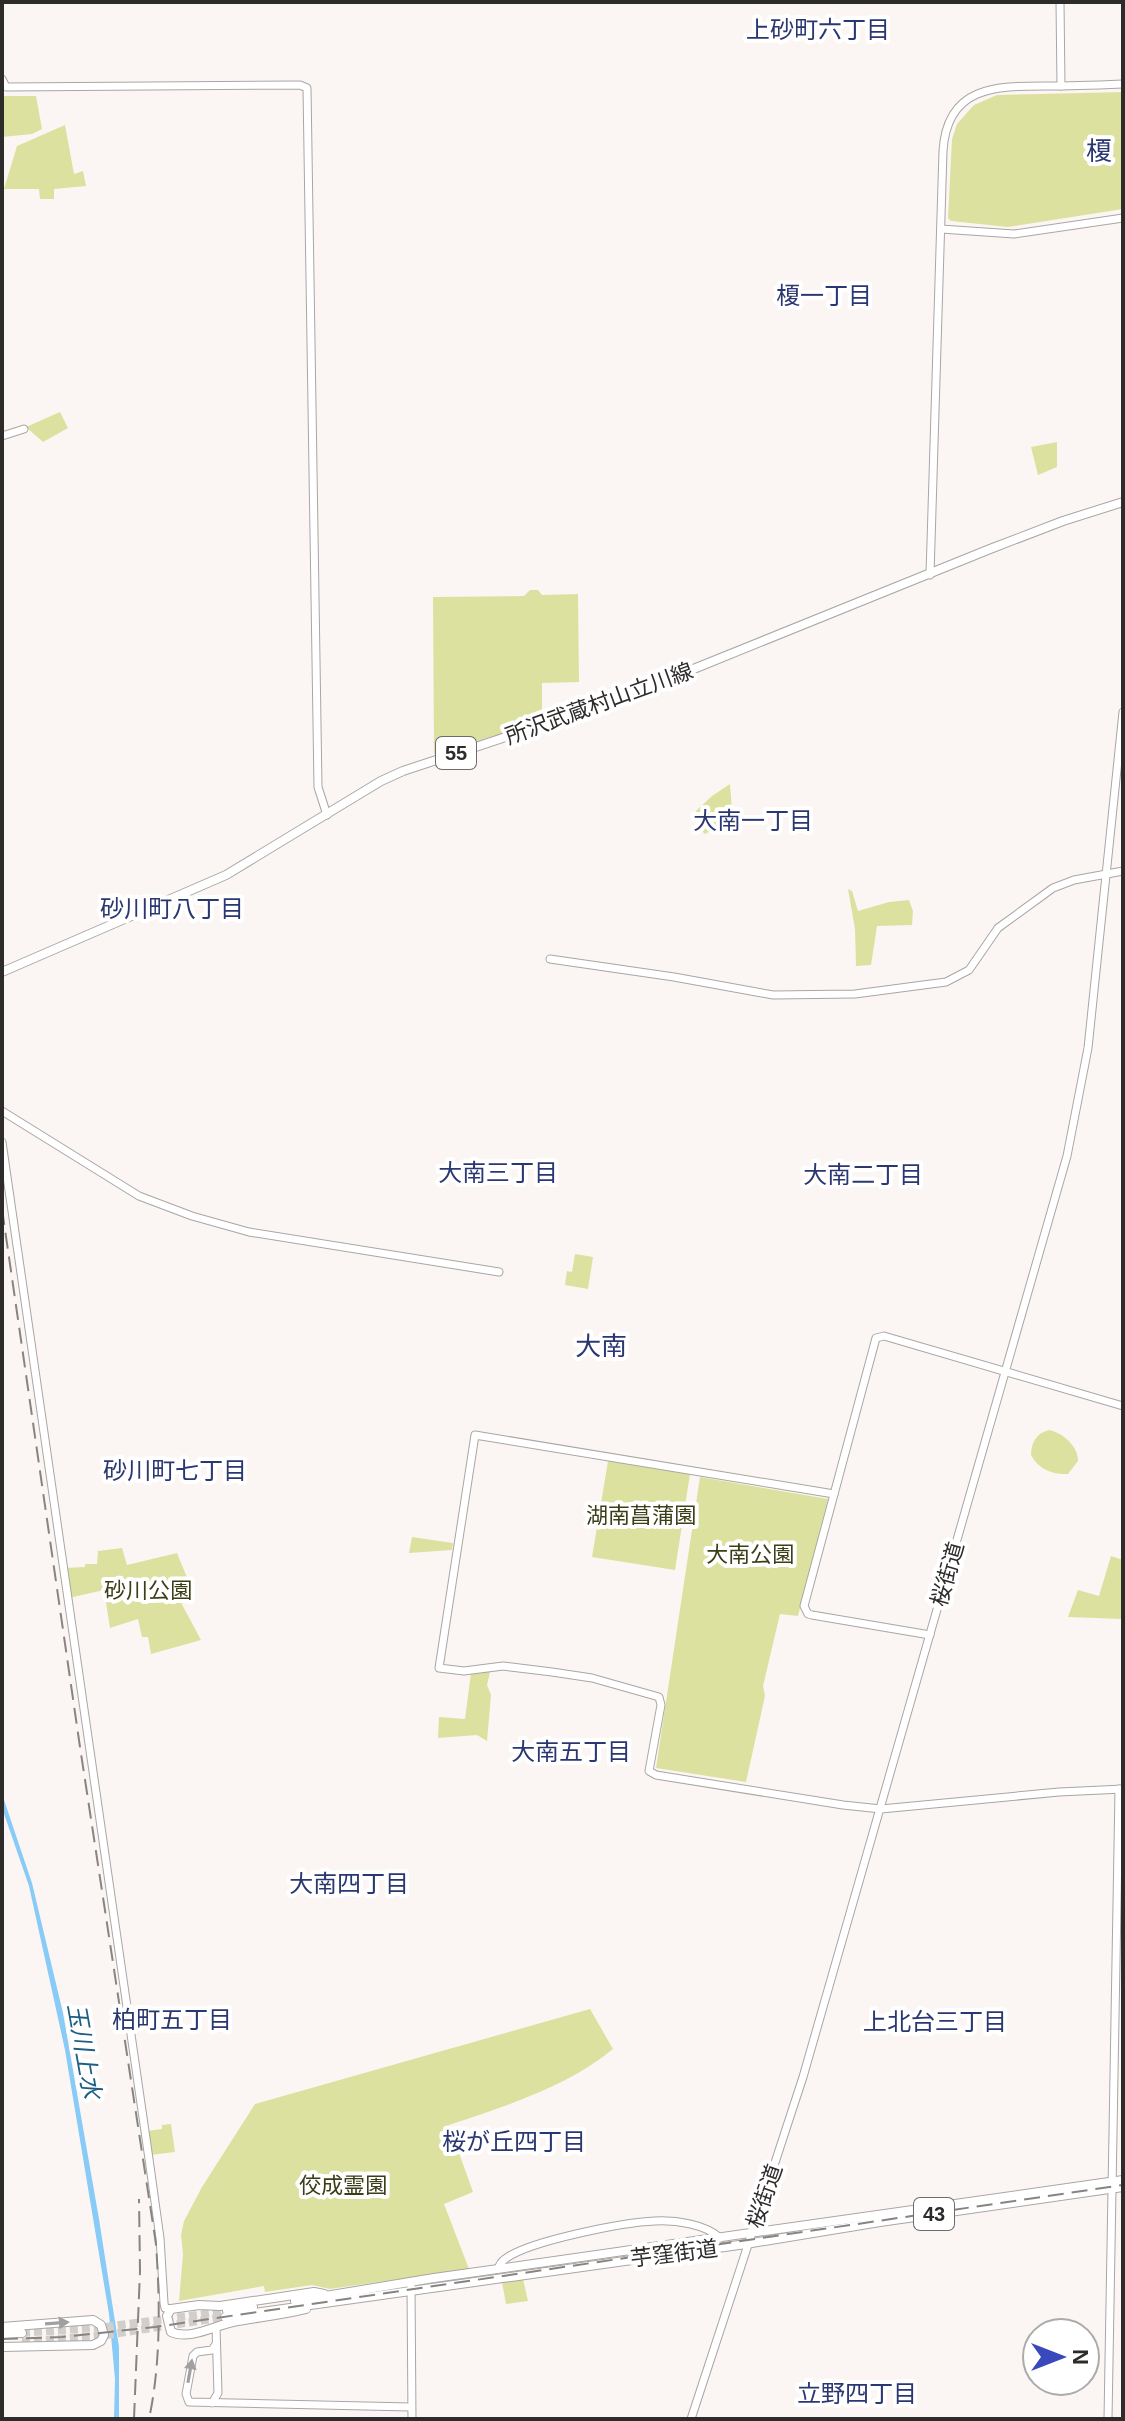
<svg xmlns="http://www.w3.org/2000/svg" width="1125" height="2421" font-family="Arial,'Noto Sans JP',sans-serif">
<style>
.green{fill:#dde19f}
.water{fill:#88cbf6}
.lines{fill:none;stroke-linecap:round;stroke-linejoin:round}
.major-tunnel{stroke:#d2cecb;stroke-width:8;stroke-dasharray:8 4;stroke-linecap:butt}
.minor-casing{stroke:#aaa6a3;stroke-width:9}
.major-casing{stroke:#aaa6a3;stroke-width:10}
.minor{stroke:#fff;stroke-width:7}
.major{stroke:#fff;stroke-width:8}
.rail{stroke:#878482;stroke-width:2;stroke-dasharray:16 8;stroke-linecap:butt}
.oneway{fill:#a1a0a0}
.labels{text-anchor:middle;stroke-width:8;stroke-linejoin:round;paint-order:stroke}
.shield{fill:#fff;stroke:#6d6b6b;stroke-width:2}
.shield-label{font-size:20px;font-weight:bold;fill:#2e2c2b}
.street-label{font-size:22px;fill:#2e2c2b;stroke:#fff}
.park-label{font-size:22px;fill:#3c3e17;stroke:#fff}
.neighbourhood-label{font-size:24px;fill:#2b3771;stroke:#fff}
.water-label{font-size:24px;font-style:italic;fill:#1d5e82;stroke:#fff}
.quarter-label{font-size:26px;fill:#2b3771;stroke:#fff}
</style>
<rect width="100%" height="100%" fill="#fbf6f3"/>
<g class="green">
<polygon points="1123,92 1123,209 1008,227 951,221 948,218 952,139 957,124 974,105 997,95"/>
<polygon points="2,96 36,96 42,129 32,134 2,137"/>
<polygon points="65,125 74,174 83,171 86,186 54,189 54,199 40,199 39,189 4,189 17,146"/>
<polygon points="60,412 68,428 43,442 26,427"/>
<polygon points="1057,442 1057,467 1038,475 1031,447"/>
<polygon points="530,590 538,590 542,595 578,594 579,682 542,683 542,715 529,715 519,728 434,754 433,597 524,596"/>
<polygon points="730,784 733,823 704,834 696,811 712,796"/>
<polygon points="848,889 852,891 858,911 889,902 909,900 913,911 912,925 877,926 871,965 856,966 855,929"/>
<polygon points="575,1254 593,1257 588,1289 565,1285 567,1271 572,1272"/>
<path d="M 1049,1430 C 1063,1433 1078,1446 1078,1461 L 1068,1474 C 1053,1475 1038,1469 1031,1455 C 1031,1442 1037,1433 1049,1430 Z"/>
<polygon points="608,1461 690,1474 675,1570 592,1557"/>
<polygon points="700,1477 828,1499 798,1616 780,1614 763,1686 765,1696 746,1782 656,1768"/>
<polygon points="412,1537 453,1543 452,1550 409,1553"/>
<polygon points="122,1548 127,1565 177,1553 192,1590 178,1597 201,1640 151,1654 148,1637 142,1637 138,1619 110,1628 104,1590 69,1598 64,1568 85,1567 85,1564 97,1564 98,1551"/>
<polygon points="1111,1556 1123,1560 1123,1619 1068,1617 1078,1590 1099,1596"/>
<polygon points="491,1668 487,1685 491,1695 487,1741 477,1735 438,1738 439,1717 465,1719 471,1673"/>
<path d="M 590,2009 L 613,2049 C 567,2087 505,2106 449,2125 L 473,2192 L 444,2204 L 469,2269 L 330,2289 L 312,2285 L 265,2292 L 264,2286 L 179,2301 L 183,2254 L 181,2235 L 184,2221 L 202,2187 L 255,2104 Z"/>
<polygon points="171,2124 175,2152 150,2155 147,2131 162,2129 162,2125"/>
<polygon points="523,2279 528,2301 506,2304 502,2282"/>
</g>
<polygon class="water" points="2,1794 32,1883 63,2013 99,2219 119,2347 119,2419 114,2419 115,2379 109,2314 65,2050 29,1886 2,1808"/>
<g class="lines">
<g class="major-tunnel">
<polyline points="22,2333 105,2327 227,2311"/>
<polyline points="22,2342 106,2335 225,2317"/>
</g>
<defs>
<g id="minor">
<polyline points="1060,2 1061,86"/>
<polyline points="2,79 6,87 300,85 307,88 318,787 327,815"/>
<polyline points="941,229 1014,234 1123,218"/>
<polyline points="2,436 24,429"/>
<path d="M 930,575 L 943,151 C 947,85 997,86 1048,86 C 1073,86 1098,85 1123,84"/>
<polyline points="550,959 674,977 773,995 855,994 946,982 969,970 998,928 1053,888 1074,880 1123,871"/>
<polyline points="2,1111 139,1196 192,1216 249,1232 499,1272"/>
<polyline points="2,1142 149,2159 160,2238 164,2303 165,2308 171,2309"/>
<polyline points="834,1494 475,1435 439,1668 464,1671 503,1666 552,1672 592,1678 659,1697 661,1705 649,1771 656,1775 843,1805 881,1809 1059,1792 1123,1789"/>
<polyline points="930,1635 812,1615 808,1614 804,1606 876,1338 884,1336 1123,1406"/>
<path d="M 498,2269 C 499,2266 502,2261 505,2259 C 528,2241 625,2222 655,2221 C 676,2220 705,2224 720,2238"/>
<polyline points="411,2285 412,2419"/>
<polyline points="216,2344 212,2350 197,2352 193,2356 186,2394 189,2402 410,2407"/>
<polyline points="212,2403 218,2393 216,2327"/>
<polyline points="691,2419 803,2077 1067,1156 1088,1048 1123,712"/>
<polyline points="1108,2419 1119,1789"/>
</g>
<g id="major">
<polyline points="2,972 226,875 381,781 403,771 536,727 691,670 990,549 1063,521 1123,502"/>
<polyline points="295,2301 434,2278 1123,2180"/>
<path d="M 306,2309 C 283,2315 260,2317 238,2321 C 217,2324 191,2341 171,2332 L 167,2316 L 171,2309 L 199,2305 L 220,2306 L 314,2292 L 324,2294"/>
<polyline points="227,2311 253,2307"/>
<polyline points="225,2317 746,2244 880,2222 1123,2187"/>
<polyline points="2,2327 93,2320 101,2325 104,2335 101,2341 93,2345 2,2347"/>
<polyline points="2,2334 22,2333"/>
</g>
</defs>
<use href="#minor" class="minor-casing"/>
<use href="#major" class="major-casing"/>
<use href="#minor" class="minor"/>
<use href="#major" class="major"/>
<g class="rail">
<path d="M 2,1209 L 80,1747 L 156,2244 C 160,2301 161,2363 149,2419"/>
<polyline points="2,2339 62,2337 155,2327 1123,2185"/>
<polyline points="134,2419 140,2271 139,2199"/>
</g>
</g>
<defs><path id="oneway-solid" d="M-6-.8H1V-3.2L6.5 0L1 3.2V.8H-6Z" transform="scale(2)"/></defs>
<g class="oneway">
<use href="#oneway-solid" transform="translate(57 2323) rotate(-4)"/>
<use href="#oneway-solid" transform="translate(190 2371) rotate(-80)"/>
</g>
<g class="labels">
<g class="shield">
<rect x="436" y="737" width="40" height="32" rx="6"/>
<rect x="914" y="2198" width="40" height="32" rx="6"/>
</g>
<g class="shield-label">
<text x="456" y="760">55</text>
<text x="934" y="2221">43</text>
</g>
<g class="street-label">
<text transform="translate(599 703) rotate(-20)" y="8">所沢武蔵村山立川線</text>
<text transform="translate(947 1574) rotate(-74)" y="8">桜街道</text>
<text transform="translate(764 2196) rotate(-71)" y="8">桜街道</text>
<text transform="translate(674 2253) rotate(-7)" y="8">芋窪街道</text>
</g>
<g class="park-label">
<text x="641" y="1523">湖南菖蒲園</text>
<text x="750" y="1562">大南公園</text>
<text x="148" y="1598">砂川公園</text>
<text x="343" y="2193">佼成霊園</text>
</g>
<g class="neighbourhood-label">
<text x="818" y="38">上砂町六丁目</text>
<text x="824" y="304">榎一丁目</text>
<text x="753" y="829">大南一丁目</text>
<text x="172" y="917">砂川町八丁目</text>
<text x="498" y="1181">大南三丁目</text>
<text x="863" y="1183">大南二丁目</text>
<text x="175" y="1479">砂川町七丁目</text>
<text x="571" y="1760">大南五丁目</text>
<text x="349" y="1892">大南四丁目</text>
<text x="172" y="2028">柏町五丁目</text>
<text x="935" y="2030">上北台三丁目</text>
<text x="514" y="2150">桜が丘四丁目</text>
<text x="857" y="2402">立野四丁目</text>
</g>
<g class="water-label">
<text transform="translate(84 2051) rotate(80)" y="8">玉川上水</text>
</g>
<g class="quarter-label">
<text x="1099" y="160">榎</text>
<text x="601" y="1355">大南</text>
</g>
</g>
<rect width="1125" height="2421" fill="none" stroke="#2e2c2b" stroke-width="8"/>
<g transform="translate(1061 2357) rotate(90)"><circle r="38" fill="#ffffff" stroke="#ababaa" stroke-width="2"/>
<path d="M0-6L14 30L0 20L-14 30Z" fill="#3949bc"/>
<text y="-12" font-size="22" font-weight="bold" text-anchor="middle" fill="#2e2c2b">N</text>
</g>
</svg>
